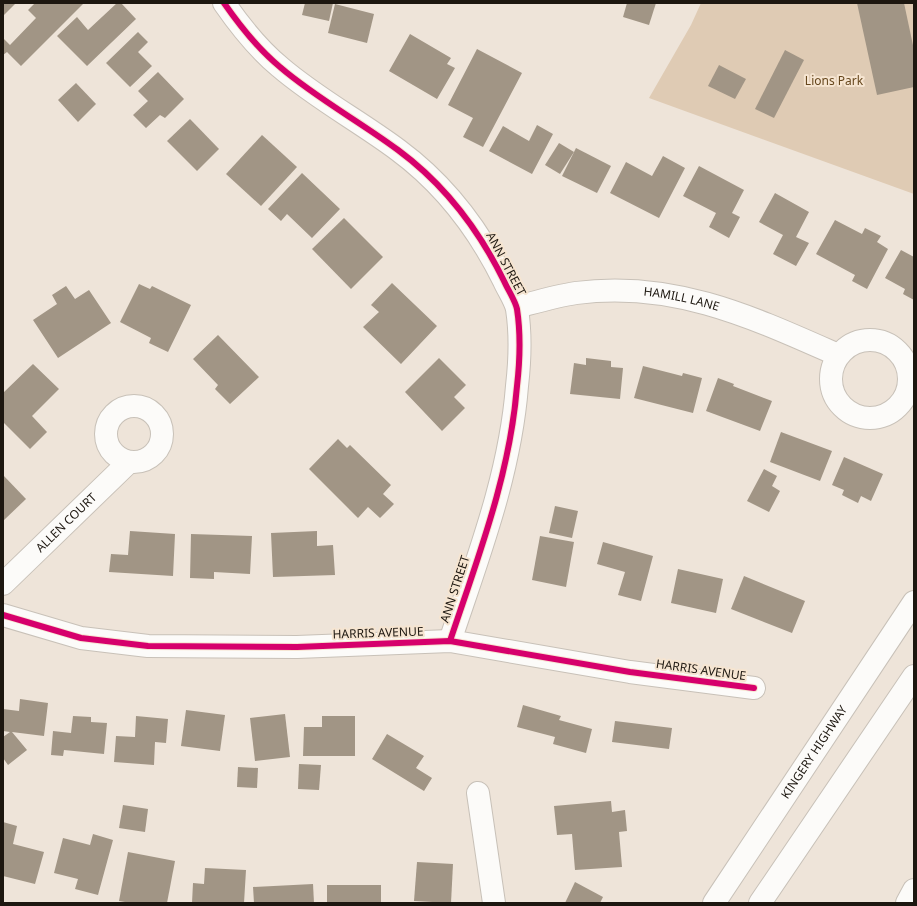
<svg xmlns="http://www.w3.org/2000/svg" width="917" height="906" font-family="'Noto Sans',sans-serif">
<style>
.green{fill:#dfcbb4}
.building{fill:#a19585}
.lines{fill:none;stroke-linecap:round;stroke-linejoin:round}
.minor-casing{stroke:#c8c1b8;stroke-width:24}
.highway-casing{stroke:#c8c1b8;stroke-width:24}
.minor{stroke:#fcfbf9;stroke-width:22}
.highway{stroke:#fcfbf9;stroke-width:22}
.cycleway-casing{stroke:#f6e5d1;stroke-width:8}
.cycleway{stroke:#d6006c;stroke-width:6}
.labels{text-anchor:middle;stroke-width:4;stroke-linejoin:round;paint-order:stroke}
.park-label{font-size:12px;fill:#66471d;stroke:#f6e5d1}
.street-label{font-size:12px;fill:#1d1710;stroke:#f6e5d1}
</style>
<rect width="100%" height="100%" fill="#eee4d9"/>
<polygon class="green" points="701,3 914,3 914,194 649,98 691,25"/>
<g class="building">
<polygon points="3,3 16,3 3,16"/>
<polygon points="35,3 84,3 21,66 7,52 3,55 3,38 10,45 36,18 28,10"/>
<polygon points="117,3 121,3 136,19 87,66 57,36 77,17 88,30"/>
<polygon points="305,3 333,3 329,21 302,15"/>
<polygon points="627,3 656,3 649,25 623,17"/>
<polygon points="857,3 904,3 914,50 914,87 877,95"/>
<polygon points="335,4 374,14 367,43 328,33"/>
<polygon points="138,32 148,42 138,52 152,66 130,87 106,63"/>
<polygon points="410,34 451,58 447,64 455,68 437,99 389,71"/>
<polygon points="477,49 522,73 483,147 463,137 473,118 448,105"/>
<polygon points="785,50 804,60 774,118 755,109"/>
<polygon points="719,65 746,79 735,99 708,86"/>
<polygon points="158,72 184,99 165,118 160,115 146,128 133,115 148,101 138,91"/>
<polygon points="76,83 96,104 78,122 58,100"/>
<polygon points="190,119 219,149 197,171 167,141"/>
<polygon points="537,125 553,134 532,174 489,151 503,126 529,141"/>
<polygon points="262,135 297,167 261,206 226,174"/>
<polygon points="559,143 574,152 560,174 545,165"/>
<polygon points="576,148 611,166 597,193 562,176"/>
<polygon points="663,156 685,168 659,218 610,193 626,162 652,176"/>
<polygon points="699,166 744,190 732,213 740,217 729,238 709,227 716,213 683,196"/>
<polygon points="302,173 340,209 312,238 287,214 281,221 268,209"/>
<polygon points="775,193 809,212 796,237 809,243 796,266 773,254 783,235 759,222"/>
<polygon points="344,218 383,257 351,289 312,249"/>
<polygon points="835,220 862,234 865,228 881,236 877,242 888,249 867,289 852,281 855,275 816,254"/>
<polygon points="901,250 914,257 914,300 903,294 905,289 885,278"/>
<polygon points="392,283 437,326 401,364 363,327 379,312 371,305"/>
<polygon points="139,284 150,289 152,286 191,305 168,352 149,343 151,338 120,322"/>
<polygon points="66,286 75,299 89,290 111,323 58,358 33,320 57,304 52,295"/>
<polygon points="218,335 259,377 230,404 215,389 218,385 193,359"/>
<polygon points="439,358 466,385 454,397 465,408 442,431 405,392"/>
<polygon points="586,358 611,361 611,367 623,368 620,399 570,394 574,363 586,365"/>
<polygon points="33,364 59,389 32,416 47,432 30,449 3,422 3,393"/>
<polygon points="643,366 682,376 683,373 702,378 693,413 634,398"/>
<polygon points="718,378 734,384 733,386 772,401 760,431 706,411"/>
<polygon points="781,432 832,451 820,481 770,462"/>
<polygon points="338,439 347,448 350,445 391,485 383,494 394,504 380,518 368,507 358,518 309,469"/>
<polygon points="844,457 883,474 871,501 861,496 858,503 842,495 844,490 832,485"/>
<polygon points="764,469 777,476 772,486 780,491 769,512 747,501"/>
<polygon points="3,475 26,499 3,521"/>
<polygon points="555,506 578,511 572,538 549,533"/>
<polygon points="130,531 175,534 173,576 109,572 111,554 128,555"/>
<polygon points="317,531 317,546 333,545 335,575 273,577 271,533"/>
<polygon points="191,534 252,536 250,574 214,572 214,579 190,578"/>
<polygon points="540,536 574,542 566,587 532,580"/>
<polygon points="603,542 653,556 641,601 618,595 625,572 597,564"/>
<polygon points="678,569 723,579 716,613 671,603"/>
<polygon points="744,576 805,601 792,633 731,609"/>
<polygon points="20,699 48,703 44,736 12,732 27,750 8,765 3,758 3,737 10,732 3,731 3,709 19,711"/>
<polygon points="523,705 561,716 559,720 592,729 586,753 553,744 555,737 517,727"/>
<polygon points="186,710 225,715 220,751 181,746"/>
<polygon points="285,714 290,757 255,761 250,718"/>
<polygon points="73,716 91,717 91,722 107,723 104,754 64,750 63,756 51,755 53,731 71,733"/>
<polygon points="136,716 168,719 166,743 155,742 154,765 114,762 116,736 135,737"/>
<polygon points="322,716 355,716 355,756 303,756 304,727 322,727"/>
<polygon points="615,721 672,728 669,749 612,742"/>
<polygon points="387,734 424,756 416,768 432,778 424,791 372,759"/>
<polygon points="299,764 321,765 319,790 298,789"/>
<polygon points="238,767 258,768 257,788 237,787"/>
<polygon points="611,801 612,812 625,810 627,831 619,832 622,867 575,870 572,834 557,835 554,806"/>
<polygon points="123,805 148,809 145,832 119,828"/>
<polygon points="3,822 17,826 13,844 44,852 35,884 3,876"/>
<polygon points="93,834 113,840 98,895 75,889 78,879 54,873 63,838 90,845"/>
<polygon points="128,852 175,861 167,903 131,903 119,901"/>
<polygon points="417,862 453,864 451,903 414,901"/>
<polygon points="205,868 246,870 244,903 192,903 193,883 204,884"/>
<polygon points="575,882 603,897 600,903 565,903"/>
<polygon points="313,884 314,903 254,903 253,887"/>
<rect x="327" y="885" width="54" height="18"/>
</g>
<g class="lines">
<defs>
<g id="minor">
<path d="M 224,3 C 240,26 258,49 280,67 C 316,98 359,121 398,150 C 444,184 479,230 504,281 C 508,290 515,300 517,309 C 521,335 520,360 517,386 C 510,475 478,557 450,641"/>
<path id="s1" d="M 517,307 C 536,302 556,296 576,293 C 673,280 752,317 838,355"/>
<circle cx="870" cy="379" r="39"/>
<circle cx="134" cy="434" r="28"/>
<path id="s2" d="M 3,584 L 129,462"/>
<polyline points="3,615 81,638 148,646 297,647 450,641 630,672 754,688"/>
<polyline points="478,793 494,903"/>
<polyline points="907,903 914,890"/>
</g>
<g id="highway">
<path id="s3" d="M 714,903 L 914,602"/>
<polyline points="760,903 914,676"/>
</g>
</defs>
<use href="#minor" class="minor-casing"/>
<use href="#highway" class="highway-casing"/>
<use href="#minor" class="minor"/>
<use href="#highway" class="highway"/>
<defs>
<g id="cycleway">
<path d="M 224,3 C 240,26 258,49 280,67 C 316,98 359,121 398,150 C 444,184 479,230 504,281 C 508,290 515,300 517,309 C 521,335 520,360 517,386 C 510,475 478,557 450,641"/>
<polyline points="3,615 81,638 148,646 297,647 450,641 630,672 754,688"/>
</g>
</defs>
<use href="#cycleway" class="cycleway-casing"/>
<use href="#cycleway" class="cycleway"/>
</g>
<g class="labels">
<g class="park-label">
<text x="834" y="85">Lions Park</text>
</g>
<g class="street-label">
<text transform="translate(506 264) rotate(62)" y="4">ANN STREET</text>
<text dy="4" stroke="none"><textPath href="#s1" startOffset="167">HAMILL LANE</textPath></text>
<text dy="4" stroke="none"><textPath href="#s2" startOffset="88">ALLEN COURT</textPath></text>
<text transform="translate(455 589) rotate(-72)" y="4">ANN STREET</text>
<text transform="translate(378 633) rotate(-2)" y="4">HARRIS AVENUE</text>
<text transform="translate(701 670) rotate(8)" y="4">HARRIS AVENUE</text>
<text dy="4" stroke="none"><textPath href="#s3" startOffset="181">KINGERY HIGHWAY</textPath></text>
</g>
</g>
<rect width="917" height="906" fill="none" stroke="#1d1710" stroke-width="8"/>
</svg>
